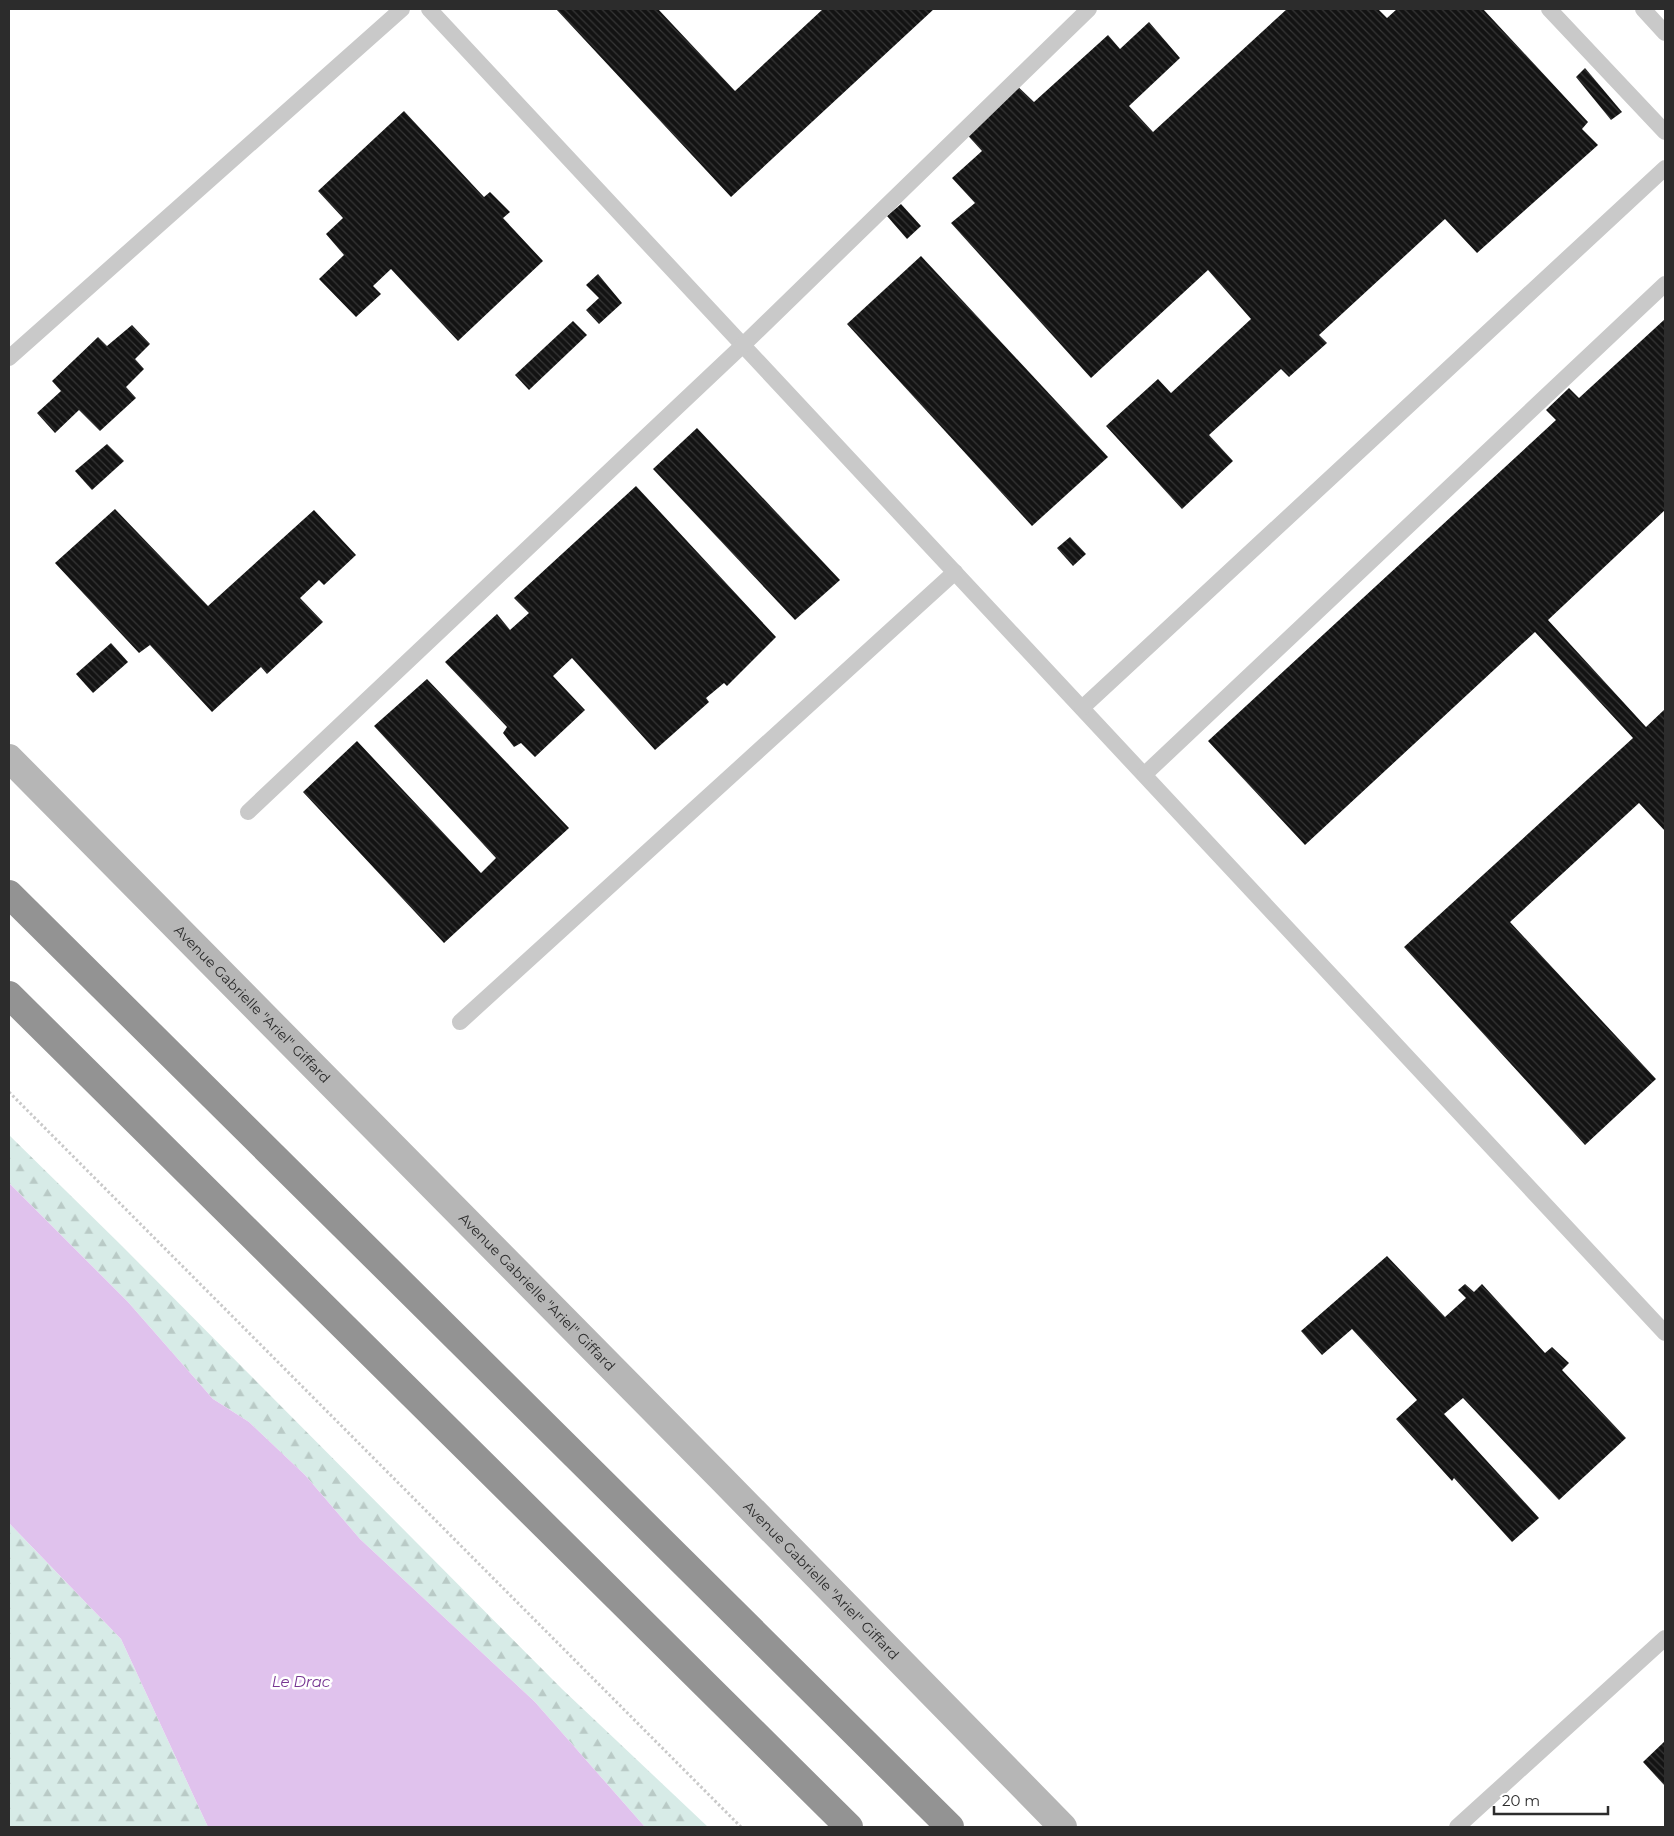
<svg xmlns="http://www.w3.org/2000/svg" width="1674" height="1836" font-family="Montserrat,sans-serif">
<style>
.forest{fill:url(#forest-firs)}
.water{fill:#e0c2ed}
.building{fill:url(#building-back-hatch)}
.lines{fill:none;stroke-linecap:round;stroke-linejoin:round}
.path{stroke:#c9c9c9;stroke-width:3;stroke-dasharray:2.5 2.5;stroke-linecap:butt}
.lane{stroke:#c9c9c9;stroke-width:16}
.secondary{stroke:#b6b6b6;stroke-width:28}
.highway{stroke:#939393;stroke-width:28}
.labels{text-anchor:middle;stroke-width:5;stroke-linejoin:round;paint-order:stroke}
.street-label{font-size:14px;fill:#2c2c2c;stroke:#fff}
.water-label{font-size:15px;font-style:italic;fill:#773592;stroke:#fff}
</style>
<defs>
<pattern id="forest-firs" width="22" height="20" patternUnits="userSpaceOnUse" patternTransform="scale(1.25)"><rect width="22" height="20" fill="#d7ebe7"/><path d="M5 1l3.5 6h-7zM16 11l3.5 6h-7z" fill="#b9cac6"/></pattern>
<pattern id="building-back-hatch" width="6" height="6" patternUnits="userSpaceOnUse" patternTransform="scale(1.25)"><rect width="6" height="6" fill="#131313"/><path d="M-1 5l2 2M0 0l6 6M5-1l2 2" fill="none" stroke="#363636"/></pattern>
</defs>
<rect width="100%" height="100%" fill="#fff"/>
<g class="forest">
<polygon points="9,1135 122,1246 562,1689 708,1827 645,1827 535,1702 360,1539 305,1475 249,1422 213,1399 128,1302 9,1183"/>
<polygon points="9,1523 121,1639 208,1827 9,1827"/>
</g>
<polygon class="water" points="9,1183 128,1302 213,1399 249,1422 305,1475 360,1539 535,1702 645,1827 208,1827 121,1639 9,1523"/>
<g class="building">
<polygon points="556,9 658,9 735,91 823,9 934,9 731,197"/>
<polygon points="1287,9 1378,9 1387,18 1397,9 1483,9 1588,122 1582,129 1598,145 1477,253 1445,219 1319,335 1327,343 1289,377 1281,369 1209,435 1233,461 1182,509 1106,426 1158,379 1171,393 1251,319 1208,270 1091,378 951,223 975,203 952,178 982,151 961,128 1012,81 1034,102 1108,35 1120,49 1149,22 1180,58 1129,106 1153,132"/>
<polygon points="1585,68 1622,112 1611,120 1576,77"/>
<polygon points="404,111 484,197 490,192 510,212 503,218 543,261 458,341 391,269 373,286 381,294 356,317 319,279 344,255 326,234 343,218 318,191"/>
<polygon points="901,204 921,226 907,239 887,216"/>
<polygon points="921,256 1108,457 1032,526 847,324"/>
<polygon points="598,274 622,303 599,324 586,310 599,298 586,285"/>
<polygon points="1665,319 1665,510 1548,620 1646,727 1665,709 1665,831 1639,803 1510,922 1656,1079 1585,1145 1404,947 1633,738 1535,632 1305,845 1208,741 1556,420 1546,410 1569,388 1579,398"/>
<polygon points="573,321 587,335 529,390 515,375"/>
<polygon points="132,325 150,344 135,359 144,369 126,387 136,398 100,431 79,410 55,433 37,413 61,391 52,381 98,337 107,346"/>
<polygon points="697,428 840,580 795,620 653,469"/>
<polygon points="107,444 124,461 92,490 75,471"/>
<polygon points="636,486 776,637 727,686 724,683 706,698 709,702 655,750 572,658 553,676 585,710 535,757 521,743 514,747 503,733 507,727 445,662 497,614 510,630 529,613 514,598"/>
<polygon points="115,509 208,606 314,510 356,555 324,585 319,580 300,598 323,622 267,674 261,667 212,712 150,645 139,653 55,563"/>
<polygon points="1070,537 1086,554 1073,566 1057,548"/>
<polygon points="111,643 128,662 93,693 76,674"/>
<polygon points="427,679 569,828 444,943 303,792 357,741 481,873 496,858 374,726"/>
<polygon points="1387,1256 1445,1317 1466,1298 1458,1290 1465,1284 1474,1292 1482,1284 1545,1353 1552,1347 1569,1363 1562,1370 1626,1438 1559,1500 1463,1398 1444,1414 1539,1518 1512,1542 1454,1478 1452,1481 1396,1419 1417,1400 1352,1329 1322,1355 1301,1331"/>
<polygon points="1665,1741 1665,1786 1643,1762"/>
</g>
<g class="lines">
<polyline class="path" points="9,1092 741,1827"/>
<g class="lane">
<polyline points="429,9 1665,1333"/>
<polyline points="1549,9 1665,132"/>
<polyline points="1643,9 1665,33"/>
<polyline points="9,358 402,9"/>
<polyline points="1082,708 1665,168"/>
<polyline points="1145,774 1665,284"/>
<polyline points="248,812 743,345 1089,9"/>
<polyline points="460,1022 955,572"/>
<polyline points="1457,1827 1665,1638"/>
</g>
<path class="secondary" id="s1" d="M 9,758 L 720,1477 L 1063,1827"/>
<g class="highway">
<polyline points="9,894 950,1827"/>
<polyline points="9,995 849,1827"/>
</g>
</g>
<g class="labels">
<g class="street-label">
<text dy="5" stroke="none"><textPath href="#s1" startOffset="346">Avenue Gabrielle "Ariel" Giffard</textPath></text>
<text dy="5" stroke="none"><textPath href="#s1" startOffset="751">Avenue Gabrielle "Ariel" Giffard</textPath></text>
<text dy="5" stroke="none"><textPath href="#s1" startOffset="1156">Avenue Gabrielle "Ariel" Giffard</textPath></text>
</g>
<g class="water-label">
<text x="301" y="1687">Le Drac</text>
</g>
</g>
<rect width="1674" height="1836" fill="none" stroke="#2c2c2c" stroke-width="20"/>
<path d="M1494 1806v8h114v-8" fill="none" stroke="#2c2c2c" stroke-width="2.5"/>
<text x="1502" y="1806" font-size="15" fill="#2c2c2c" stroke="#ffffff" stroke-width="4" paint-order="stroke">20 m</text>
</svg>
